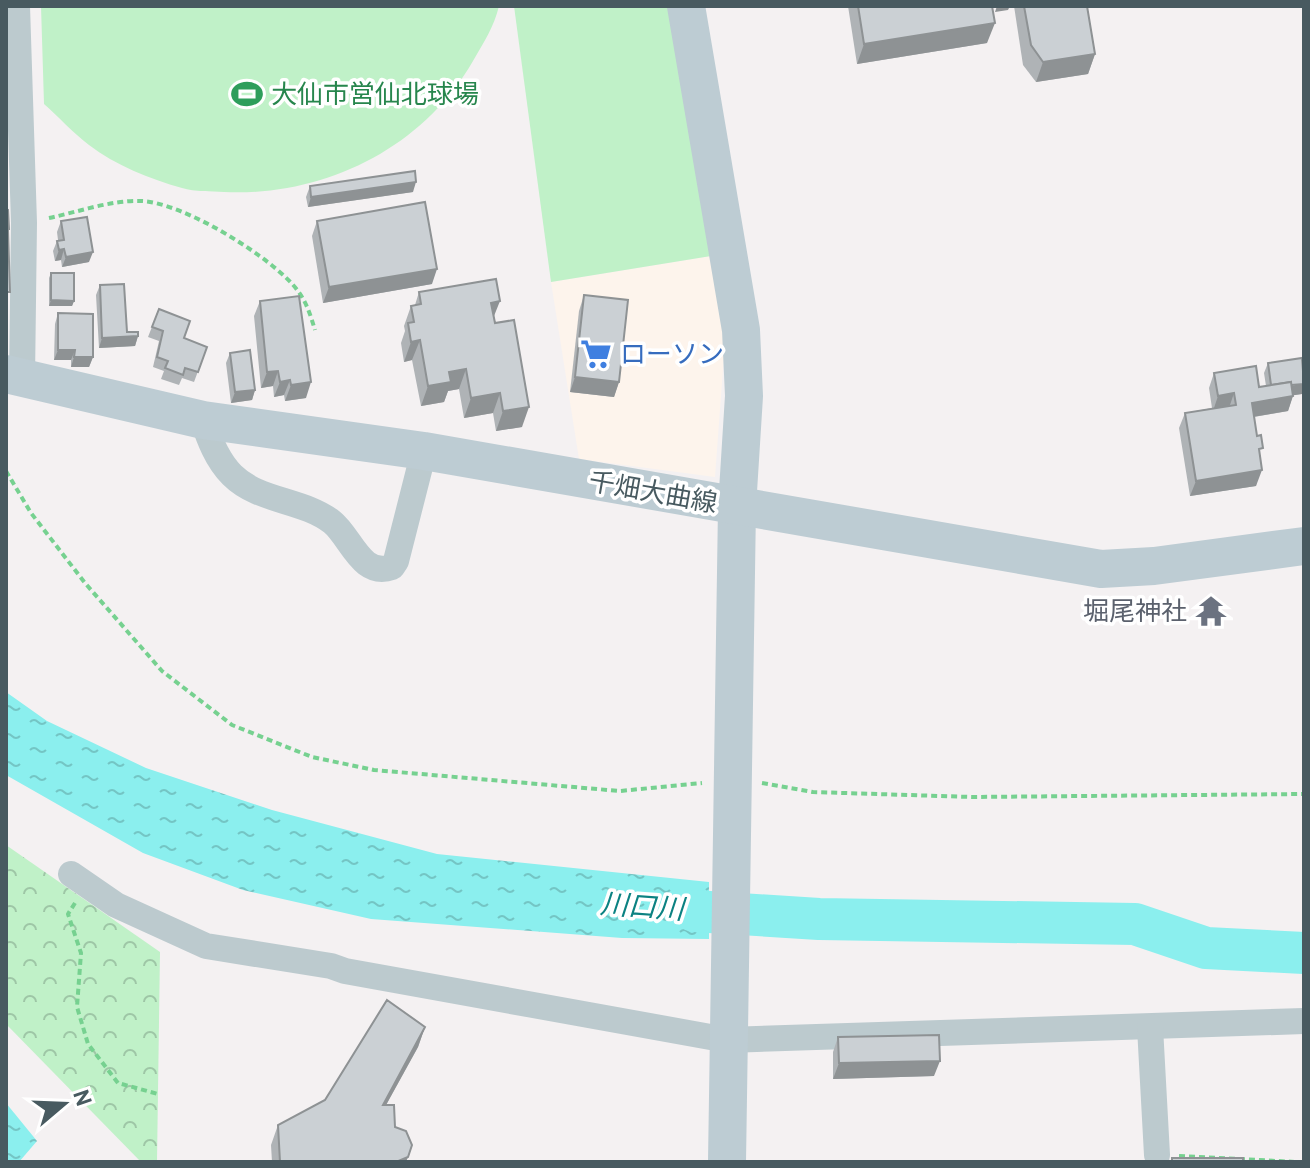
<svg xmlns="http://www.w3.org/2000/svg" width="1310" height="1168" font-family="Overpass,'Noto Sans JP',sans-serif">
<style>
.commercial{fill:#fdf4ec}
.park{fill:url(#park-crowns)}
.pitch{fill:#c0f1c8}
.water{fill:url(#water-ripples)}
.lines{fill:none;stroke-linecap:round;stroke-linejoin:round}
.river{stroke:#8befee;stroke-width:42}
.path{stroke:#76d190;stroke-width:4;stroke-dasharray:6 4;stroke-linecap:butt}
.street{stroke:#bccace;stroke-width:26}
.secondary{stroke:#bdccd3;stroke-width:38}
.wall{fill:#afb3b6}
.shaded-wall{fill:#8e9294}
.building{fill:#cbd0d4;stroke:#8e9294;stroke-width:2}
.labels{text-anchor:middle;stroke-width:7;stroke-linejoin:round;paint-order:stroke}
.leisure-label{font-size:26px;fill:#27864d;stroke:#fff;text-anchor:start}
.shop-label{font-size:26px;fill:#366cbe;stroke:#fff;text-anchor:start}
.street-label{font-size:26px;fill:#485a60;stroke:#fff}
.worship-label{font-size:26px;fill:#5b616d;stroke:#fff;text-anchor:end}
.water-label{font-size:28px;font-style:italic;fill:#0b8282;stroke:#fff}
</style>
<defs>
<pattern id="park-crowns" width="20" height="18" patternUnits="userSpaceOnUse" patternTransform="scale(2)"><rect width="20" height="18" fill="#c0f1c8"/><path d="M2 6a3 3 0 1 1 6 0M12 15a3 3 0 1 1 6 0" fill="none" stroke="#9ec6a6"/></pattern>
<pattern id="water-ripples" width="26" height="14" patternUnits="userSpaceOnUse" patternTransform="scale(2)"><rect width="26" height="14" fill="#8befee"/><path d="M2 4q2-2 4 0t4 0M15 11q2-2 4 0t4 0" fill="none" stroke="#74c5c4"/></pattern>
</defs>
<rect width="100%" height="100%" fill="#f4f1f2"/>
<polygon class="commercial" points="711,256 726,328 715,477 579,459 551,282"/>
<polygon class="park" points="6,845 160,952 157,1162 141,1162 6,1024"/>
<g class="pitch">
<path d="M 41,6 L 499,6 C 494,27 484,42 473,61 C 423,148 324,197 224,192 C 211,191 195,192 182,188 C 150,179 115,165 89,145 C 73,133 59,117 44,104 Z"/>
<polygon points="514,6 671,6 711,256 551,282"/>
</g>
<g class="water">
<polygon points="6,692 47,721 146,768 272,810 437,854 709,882 709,939 622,938 371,919 243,890 143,853 6,775"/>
<polygon points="6,1103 37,1141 19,1162 6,1162"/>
</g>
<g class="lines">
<polyline class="river" points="694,911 819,919 1135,924 1206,948 1304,953"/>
<g class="path">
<path d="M 49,218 C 78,212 111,200 140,201 C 181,201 274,258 298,291 C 307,303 311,317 315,330"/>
<polyline points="6,471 31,513 85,583 162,671 232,725 312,757 374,770 620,791 702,783"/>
<polyline points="762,783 813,792 973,797 1304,794"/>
<polyline points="75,903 68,914 81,953 77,1007 88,1044 118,1083 158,1094"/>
<polyline points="1179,1156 1297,1162"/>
</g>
<g class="street">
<polyline points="17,6 24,223 22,379"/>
<path d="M 203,420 C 209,439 217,460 232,475 C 259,502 302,499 332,522 C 351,537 361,578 392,567 L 396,561 L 424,451"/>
<polyline points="71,874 116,905 206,946 331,966 345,971 727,1040 1304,1021"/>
<polyline points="1150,1027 1157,1155"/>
</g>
<g class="secondary">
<polyline points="686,6 741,330 744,396 737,507 727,1162"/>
<polyline points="6,374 203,420 424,451 1101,569 1154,566 1304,546"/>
</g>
</g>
<g class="wall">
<polygon points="848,6 992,6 987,43 857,64"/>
<polygon points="1014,6 1087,6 1095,54 1088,74 1036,82 1023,65"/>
<polygon points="310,186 413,192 308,207 306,197"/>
<polygon points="61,221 89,262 62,267 61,260 55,261 53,251 57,241 58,240 57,232"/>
<polygon points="317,221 432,284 323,303 312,236"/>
<polygon points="51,273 74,301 72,306 49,306 49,278"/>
<polygon points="100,285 127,332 138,336 135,346 99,348 96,295"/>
<polygon points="419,292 494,317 522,427 496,431 493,413 464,418 459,389 448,391 444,402 421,406 412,360 404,362 401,343 405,331 404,326 411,306 415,305"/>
<polygon points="584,295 619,382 614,397 570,392 579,311"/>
<polygon points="260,301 306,398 285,401 284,395 274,397 273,386 261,388 254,316"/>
<polygon points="159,309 184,338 207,347 194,382 182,378 179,385 161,379 164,371 153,367 159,341 148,337"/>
<polygon points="58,313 93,357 89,367 71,367 71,360 54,360 55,324"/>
<polygon points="230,353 255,390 252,400 231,403 226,363"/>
<polygon points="1268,363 1302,394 1293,395 1288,411 1254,417 1260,457 1256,486 1190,496 1179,428 1185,413 1212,408 1209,388 1214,373 1259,387 1266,386 1264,373"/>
<polygon points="425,1027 418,1047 386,1105 395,1127 412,1145 406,1162 272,1162 271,1145 278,1125 325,1100"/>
<polygon points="838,1037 934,1076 833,1079 833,1052"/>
</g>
<g class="shaded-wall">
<polygon points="997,6 1010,6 1008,10 995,12"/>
<polygon points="995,23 987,43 857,64 864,44"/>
<polygon points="1095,54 1088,74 1036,82 1043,62"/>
<polygon points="416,182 413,192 308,207 311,197"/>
<polygon points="64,249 61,260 55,261 59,250"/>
<polygon points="93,252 89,262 62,267 66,257"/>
<polygon points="437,269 432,284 323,303 329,287"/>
<polygon points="51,300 74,301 72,306 49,306"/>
<polygon points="500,301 492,321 491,303"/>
<polygon points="138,336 135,346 99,348 102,338"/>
<polygon points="420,340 412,360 404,362 411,342"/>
<polygon points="58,350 75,350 71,360 54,360"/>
<polygon points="74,357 93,357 89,367 71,367"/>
<polygon points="466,369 459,389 448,391 444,402 421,406 428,386 449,372"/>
<polygon points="278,371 273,386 261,388 267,372"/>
<polygon points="575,377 619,382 614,397 570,392"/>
<polygon points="290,380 284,395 274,397 280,382"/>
<polygon points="311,382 306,398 285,401 291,385"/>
<polygon points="1304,384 1302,394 1268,399 1271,388"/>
<polygon points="255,390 252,400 231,403 235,392"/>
<polygon points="500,393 493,413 464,418 471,398"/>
<polygon points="1234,393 1229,408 1213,411 1218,396"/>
<polygon points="1293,396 1288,411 1246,418 1252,403"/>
<polygon points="529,407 522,427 496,431 503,411"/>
<polygon points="1262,470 1256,486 1190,496 1196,481"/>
<polygon points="425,1027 418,1047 375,1125 383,1105"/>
<polygon points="940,1061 934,1076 833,1079 839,1063"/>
<polygon points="412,1145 406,1162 396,1162"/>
</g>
<g class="building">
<polygon points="858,6 992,6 995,23 864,44"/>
<polygon points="1024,6 1087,6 1095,54 1043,62 1031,45"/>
<polygon points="415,171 416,182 311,197 310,186"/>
<polygon points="425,202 437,269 329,287 317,221"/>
<polygon points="6,209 8,210 9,229 6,229"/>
<polygon points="87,217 93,252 66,257 64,249 59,250 57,241 64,240 61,221"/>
<polygon points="6,231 8,231 10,292 6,292"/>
<polygon points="51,273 74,273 74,301 51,300"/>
<polygon points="496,279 500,301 491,303 495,323 514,320 529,407 503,411 500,393 471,398 466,369 449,372 451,382 428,386 420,340 411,342 408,323 414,322 411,306 421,304 419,292"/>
<polygon points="124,284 127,332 138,332 138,336 102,338 100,285"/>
<polygon points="584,295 628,300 619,382 575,377"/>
<polygon points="299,296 311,382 291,385 290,380 280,382 278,371 267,372 260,301"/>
<polygon points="159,309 190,321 184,338 207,347 198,372 185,368 183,375 165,368 168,361 157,357 163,331 152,327"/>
<polygon points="58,313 93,314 93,357 74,357 75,350 58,350"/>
<polygon points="250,350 255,390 235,392 230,353"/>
<polygon points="1302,358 1304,384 1291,385 1291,382 1271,385 1268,363"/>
<polygon points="1256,366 1259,387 1291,382 1293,396 1252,403 1257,436 1261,435 1263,448 1259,449 1262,470 1196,481 1185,413 1236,405 1234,393 1218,396 1214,373"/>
<polygon points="387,1000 425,1027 383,1105 394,1105 395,1127 406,1131 412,1145 408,1157 396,1162 280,1162 278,1125 325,1100"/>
<polygon points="939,1035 940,1061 839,1063 838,1037"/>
<rect x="1172" y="1158" width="71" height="4"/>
</g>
<defs>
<symbol id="stadium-bare" viewBox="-9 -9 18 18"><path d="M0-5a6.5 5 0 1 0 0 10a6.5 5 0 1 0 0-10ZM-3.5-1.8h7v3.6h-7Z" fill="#2e9e5b" stroke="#fff" stroke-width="2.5" paint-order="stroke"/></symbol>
<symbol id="supermarket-bare" viewBox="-9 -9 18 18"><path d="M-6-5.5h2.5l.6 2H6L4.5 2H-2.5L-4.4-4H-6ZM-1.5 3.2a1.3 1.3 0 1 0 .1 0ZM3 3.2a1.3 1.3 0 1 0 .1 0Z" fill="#3f7fe0" stroke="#fff" stroke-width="2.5" paint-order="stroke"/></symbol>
<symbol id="temple-bare" viewBox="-9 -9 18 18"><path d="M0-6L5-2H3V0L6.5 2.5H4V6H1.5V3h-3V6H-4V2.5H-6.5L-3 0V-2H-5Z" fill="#6b7280" stroke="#fff" stroke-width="2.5" paint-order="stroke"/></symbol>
</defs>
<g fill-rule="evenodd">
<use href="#stadium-bare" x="225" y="72" width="44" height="44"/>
<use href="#supermarket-bare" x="574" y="332" width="44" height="44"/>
<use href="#temple-bare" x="1189" y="589" width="44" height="44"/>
</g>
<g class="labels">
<g class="leisure-label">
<text x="271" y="103">大仙市営仙北球場</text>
</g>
<g class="shop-label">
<text x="620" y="363">ローソン</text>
</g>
<g class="street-label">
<text transform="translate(653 492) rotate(10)" y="9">千畑大曲線</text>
</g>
<g class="worship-label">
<text x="1187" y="620">堀尾神社</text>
</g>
<g class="water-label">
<text transform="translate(642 906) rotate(4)" y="10">川口川</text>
</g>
</g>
<rect width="1310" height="1168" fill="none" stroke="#485a60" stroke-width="16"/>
<g transform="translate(64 1104) rotate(71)" stroke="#ffffff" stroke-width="6" paint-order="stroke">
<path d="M0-6L14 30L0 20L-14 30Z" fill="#485a60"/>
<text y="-12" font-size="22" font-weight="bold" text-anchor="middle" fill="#485a60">N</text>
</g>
</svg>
